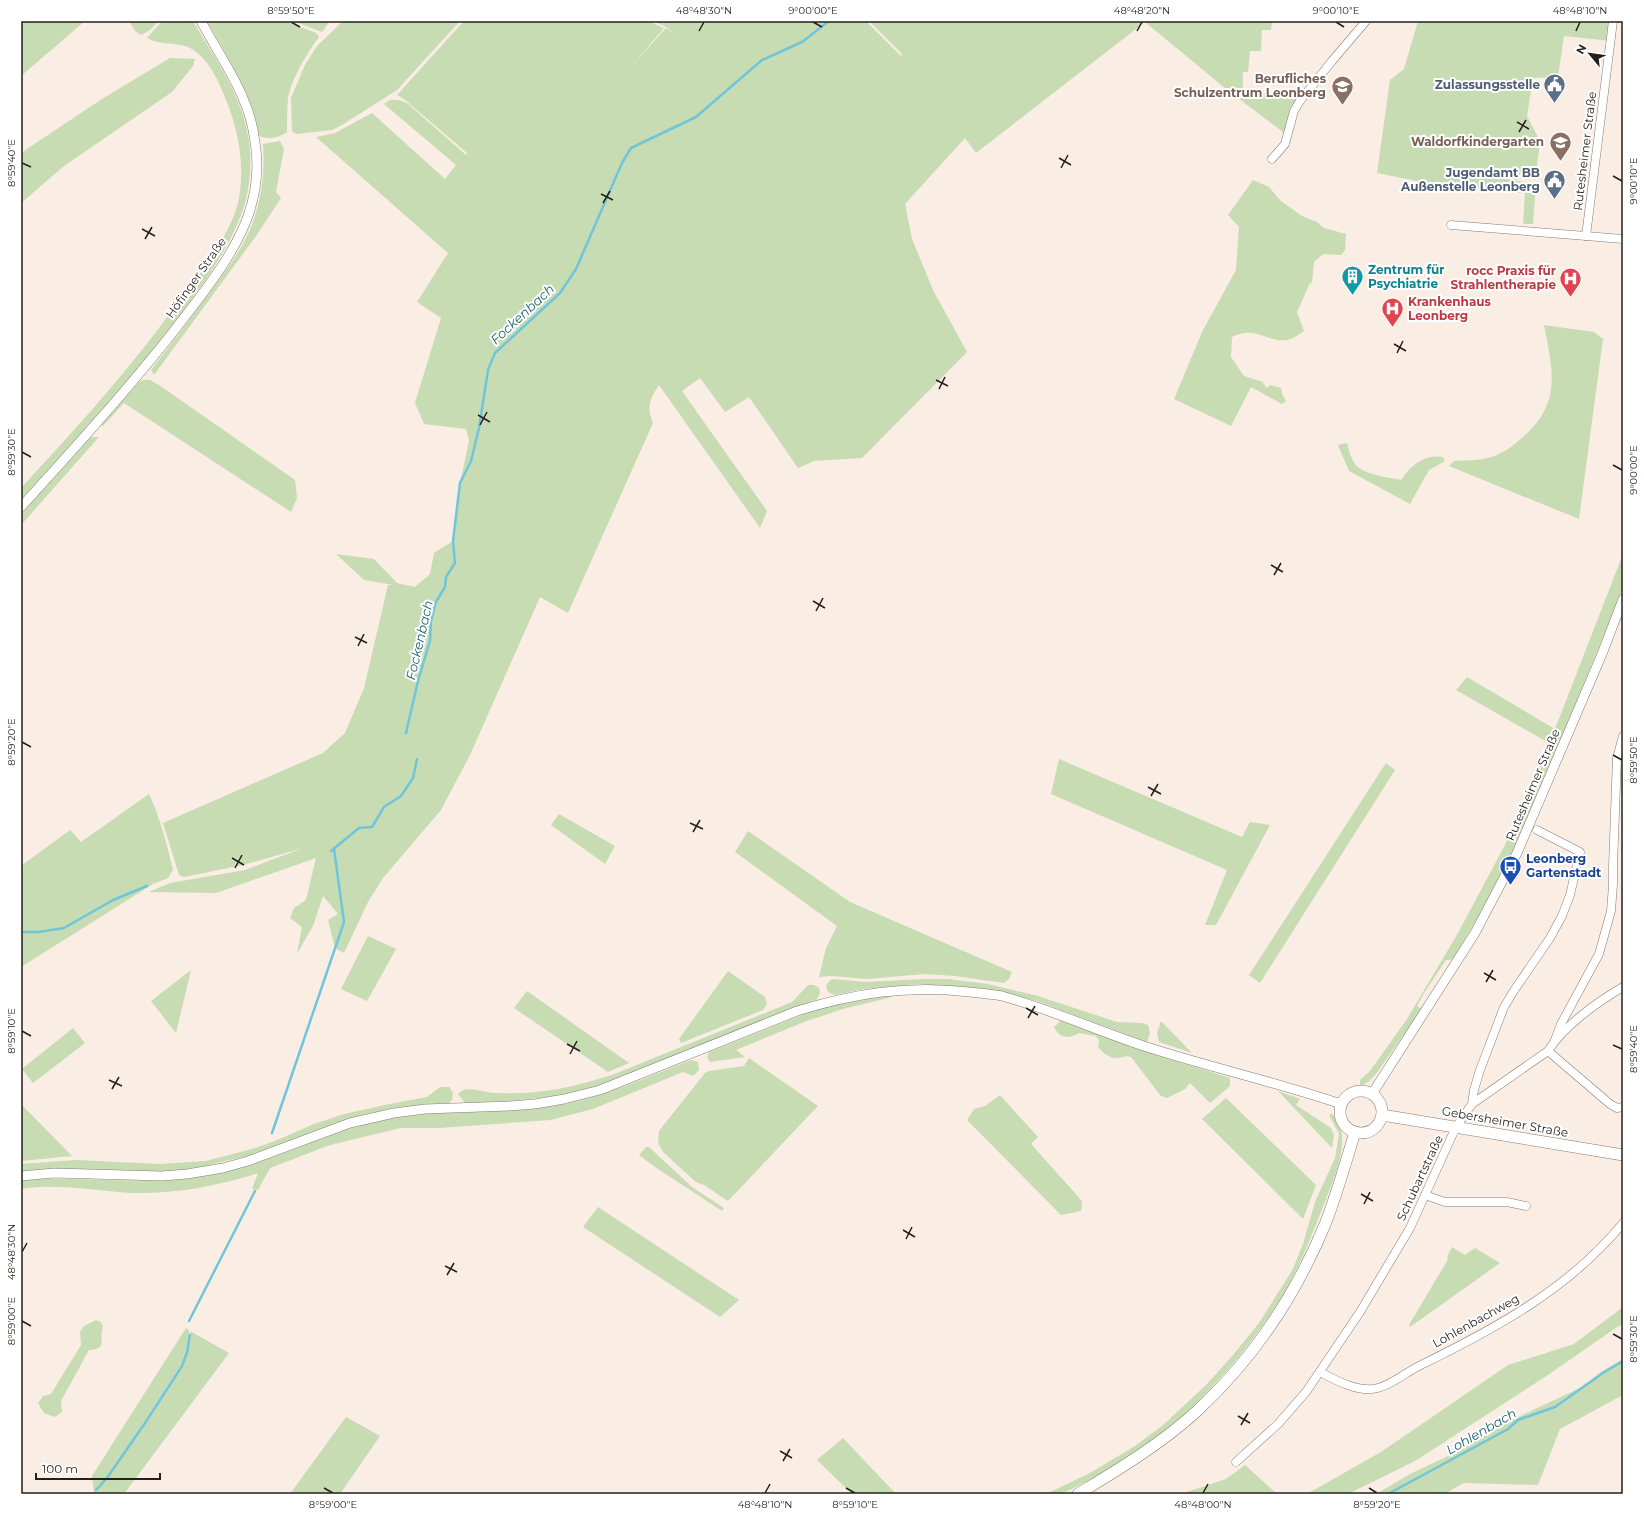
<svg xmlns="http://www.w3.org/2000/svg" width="1644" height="1515" font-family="Montserrat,sans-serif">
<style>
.green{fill:#c7dcb2}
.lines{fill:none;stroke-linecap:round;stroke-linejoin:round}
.stream{stroke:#6fc6db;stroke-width:2.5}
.minor-casing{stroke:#857a73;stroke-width:9}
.tertiary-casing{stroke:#857a73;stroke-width:10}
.secondary-casing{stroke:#857a73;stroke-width:12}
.minor{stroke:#fff;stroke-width:8}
.tertiary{stroke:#fff;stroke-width:9}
.secondary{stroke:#fff;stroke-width:11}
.ticks{fill:none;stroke:#241f1c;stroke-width:1.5}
.labels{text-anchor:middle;stroke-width:4;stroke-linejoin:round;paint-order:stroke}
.education-label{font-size:12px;font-weight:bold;fill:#785e54;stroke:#fff;text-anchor:end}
.service-label{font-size:12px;font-weight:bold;fill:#4e5e75;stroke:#fff;text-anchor:end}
.street-label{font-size:12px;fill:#241f1c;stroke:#fff}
.culture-label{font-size:12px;font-weight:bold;fill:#0d838f;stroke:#fff;text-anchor:start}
.health-label{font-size:12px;font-weight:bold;fill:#be3a42;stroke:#fff;text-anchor:end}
.transit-label{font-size:12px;font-weight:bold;fill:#164399;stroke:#fff;text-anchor:start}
.water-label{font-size:13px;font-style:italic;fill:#1a6270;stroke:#fff}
.neatline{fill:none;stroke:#241f1c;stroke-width:1.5}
.ticks-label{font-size:10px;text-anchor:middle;fill:#241f1c}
</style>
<rect width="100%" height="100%" fill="#faede4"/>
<g class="green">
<polygon points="21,21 85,21 21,76"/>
<polygon points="129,21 159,21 150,30 141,35 135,31"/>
<path d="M 162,21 L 193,21 C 215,59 243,96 249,141 C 252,164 250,193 241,215 C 225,256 199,290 173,324 C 126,386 73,443 21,500 L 21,488 C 52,454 84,420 114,384 C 136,358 157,331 177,304 C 199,275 229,238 238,203 C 245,170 240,136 228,105 C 221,86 211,63 195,51 C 181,40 162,47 147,38 Z"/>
<path d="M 207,21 L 285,21 L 316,33 L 319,37 C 308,51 291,80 288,98 C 287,109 287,121 287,132 C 279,138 269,140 259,136 C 250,91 229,60 207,21 Z"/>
<polygon points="293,21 330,21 322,32"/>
<polygon points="343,21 460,21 397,90 342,125 332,130 297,134 292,132 291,98 305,65 317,46"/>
<path d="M 464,21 L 648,21 L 664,28 L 630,68 L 666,28 L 676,34 L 666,27 L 653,21 L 866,21 L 901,56 L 902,54 L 869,21 L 1272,21 L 1271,30 L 1262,30 L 1261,51 L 1250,51 L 1248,72 L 1243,72 L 1243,92 L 1294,95 L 1295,88 L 1308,91 L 1300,101 L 1288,136 L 1226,89 L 1145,22 L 976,153 L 965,138 L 905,204 L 912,239 L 933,290 L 967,352 L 862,458 L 814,461 L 798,468 L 749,397 L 725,412 L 700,378 L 682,391 L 767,511 L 760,528 L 659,385 C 650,399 646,406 653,423 L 568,613 L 540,597 L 470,755 L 441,810 L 383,878 L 368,902 L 344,953 L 335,948 L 328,920 L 338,914 L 323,896 L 313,926 L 297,954 L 302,927 L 290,918 L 294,908 L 306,900 L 316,858 L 216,893 L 149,892 L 170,883 L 245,870 L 303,848 L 243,865 L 184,877 L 179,875 L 163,823 L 323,753 L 345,733 L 364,688 L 388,585 L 394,585 L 364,580 L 336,554 L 374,559 L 397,583 L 415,587 L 430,574 L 434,553 L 453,541 L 460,483 L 469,441 L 466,429 L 424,424 L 415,403 L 441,318 L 417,302 L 448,253 L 316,137 L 335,133 L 372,113 L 445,179 L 456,165 L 384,104 L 390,100 L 398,100 L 407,103 L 466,155 L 467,153 L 404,99 L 397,95 Z"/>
<polygon points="1418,21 1613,21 1611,41 1564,36 1558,77 1533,78 1527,116 1540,141 1537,167 1525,166 1516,181 1536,183 1533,224 1523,224 1525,193 1446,187 1377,173 1390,80 1404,69"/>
<polygon points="170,58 195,59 193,66 172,92 64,166 21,203 21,153 102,99"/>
<path d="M 280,141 L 284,149 L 276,192 L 281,198 L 256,236 L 154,375 L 151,370 C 171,344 191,318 210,292 C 227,269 245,246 254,219 C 262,195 265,170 263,144 Z"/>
<path d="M 1253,180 L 1269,187 L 1281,201 L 1302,216 L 1317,222 L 1324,228 L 1346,234 L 1345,250 L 1341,255 L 1323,254 L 1314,262 L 1312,283 L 1310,283 L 1297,312 L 1304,331 C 1299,334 1293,339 1287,340 C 1267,343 1256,325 1232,337 L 1231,357 L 1244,376 L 1263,382 L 1266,388 L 1271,385 L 1281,388 L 1282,394 L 1286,401 L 1282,404 L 1251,387 L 1231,426 L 1174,399 L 1203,330 L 1236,270 L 1239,227 L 1228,215 Z"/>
<path d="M 1544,325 L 1594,332 L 1603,339 L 1579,519 L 1449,466 L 1454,461 C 1465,460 1477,461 1487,458 C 1501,455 1512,447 1522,438 C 1562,403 1553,372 1544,325 Z"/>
<polygon points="143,380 150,380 159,385 295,480 297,498 291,512 124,403 102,427 102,423 139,382"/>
<polygon points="91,437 99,437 21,525 21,514"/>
<path d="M 1347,443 C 1349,451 1352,463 1359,468 C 1371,476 1388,477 1401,480 C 1411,465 1424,454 1443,457 L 1445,461 L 1429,470 L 1410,504 L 1349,471 L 1338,445 Z"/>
<polygon points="1623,554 1623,588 1537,799 1514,850 1492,894 1456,954 1451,960 1446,960 1424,993 1417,1006 1422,1009 1376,1074 1368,1082 1360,1086 1360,1080 1370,1071 1407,1019 1458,933 1505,845 1549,743 1456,690 1467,677 1555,729"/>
<polygon points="1059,759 1242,837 1250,822 1270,825 1216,925 1205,925 1227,870 1051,794"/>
<polygon points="1386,763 1395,770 1260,983 1249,975"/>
<path d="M 149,794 C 159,815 168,847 173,870 L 168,878 L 153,884 L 21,967 L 21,866 L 70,830 L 81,842 Z"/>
<polygon points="559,814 615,846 605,864 551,825"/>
<polygon points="748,831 850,902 1012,972 1009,979 1004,983 955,976 924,974 868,979 831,976 819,977 826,948 837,926 735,852"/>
<polygon points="368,936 396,949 367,1001 341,989"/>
<polygon points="191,970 176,1033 151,1001"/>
<polygon points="728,971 765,997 767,1004 763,1010 681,1043 679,1039"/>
<polygon points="835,979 865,982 923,979 948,979 988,984 1038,996 1117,1022 1142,1023 1148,1025 1150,1033 1147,1042 1037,1001 993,990 919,984 864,989 834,995 828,992 826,986 830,980"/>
<path d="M 808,985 L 814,985 L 819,988 L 820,993 L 817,999 L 757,1022 L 609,1082 L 566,1095 L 511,1101 L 465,1103 L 458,1094 C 466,1084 484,1093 495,1093 C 540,1095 570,1088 612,1075 L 792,1002 Z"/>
<polygon points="527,991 629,1063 608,1072 514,1008"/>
<polygon points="889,995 892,997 843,1009 804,1022 736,1050 745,1057 710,1062 707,1057 709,1052 807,1013 846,1001"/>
<path d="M 1062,1019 L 1147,1052 L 1230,1078 L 1230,1086 L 1210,1103 L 1190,1083 L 1185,1089 L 1167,1098 L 1161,1096 L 1131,1057 C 1125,1055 1124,1057 1118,1058 C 1110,1059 1103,1053 1098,1047 L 1099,1040 L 1096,1036 L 1079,1033 C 1069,1039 1060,1039 1054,1027 Z"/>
<polygon points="1161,1021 1192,1053 1159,1042 1157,1033"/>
<polygon points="73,1028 85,1043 33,1083 22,1069"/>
<polygon points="749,1058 818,1106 728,1201 704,1185 696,1182 663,1152 658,1143 659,1131 705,1073 709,1071 744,1066"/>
<path d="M 691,1060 L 698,1062 L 699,1070 L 693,1076 L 683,1072 L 593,1109 L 550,1120 L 439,1128 L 401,1128 L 330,1145 L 270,1168 L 258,1190 L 252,1189 L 258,1173 C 219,1186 173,1194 131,1193 C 95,1191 58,1183 21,1189 L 21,1180 L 33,1179 C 103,1177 167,1188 236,1169 C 291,1154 340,1126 397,1117 C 449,1109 501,1114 553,1106 C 601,1099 646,1077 691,1060 Z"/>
<polygon points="440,1087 449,1087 453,1093 452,1100 449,1103 393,1108 350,1118 251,1155 188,1170 163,1172 73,1169 21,1171 21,1164 75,1160 160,1164 206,1161 252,1149 275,1141 314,1124 344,1114 385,1105 427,1097"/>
<polygon points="1278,1091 1300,1099 1296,1105 1331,1128 1334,1135 1332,1148"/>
<polygon points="1000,1095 1038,1137 1031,1144 1082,1201 1081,1211 1061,1215 967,1120 974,1109 985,1106"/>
<polygon points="1226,1098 1316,1185 1303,1219 1202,1119"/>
<polygon points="21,1104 72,1156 21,1161"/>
<path d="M 1332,1114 C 1354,1134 1335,1175 1326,1199 C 1314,1230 1302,1261 1286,1290 C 1277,1308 1264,1324 1252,1340 C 1212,1392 1165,1438 1107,1470 C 1097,1475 1068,1493 1058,1494 C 1054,1495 1050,1494 1046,1494 L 1090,1473 L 1135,1446 L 1163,1425 L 1206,1385 L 1233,1355 L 1259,1323 L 1293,1269 L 1303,1244 L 1315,1202 L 1335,1158 L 1339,1134 L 1329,1115 Z"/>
<polygon points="646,1147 649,1147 692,1187 724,1208 722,1211 655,1167 639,1155"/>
<polygon points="598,1207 739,1300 720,1317 583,1227"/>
<polygon points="1452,1247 1465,1255 1475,1248 1500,1263 1410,1327 1409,1325 1447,1261 1448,1255"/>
<polygon points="1623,1307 1623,1323 1542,1379 1415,1461 1348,1494 1307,1494 1381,1452 1508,1365 1574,1344"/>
<path d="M 96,1320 L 101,1322 L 103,1327 C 98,1338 109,1349 89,1350 L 61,1401 L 62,1412 L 55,1417 L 44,1413 L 38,1403 L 43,1396 L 51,1394 L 81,1345 L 80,1332 L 84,1326 Z"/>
<polygon points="186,1328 189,1330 190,1338 181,1365 107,1479 142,1429 183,1366 191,1338 190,1331 229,1353 124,1494 94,1494 92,1476"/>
<polygon points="1623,1359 1623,1395 1560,1429 1538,1485 1464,1483 1444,1494 1376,1494 1412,1473 1444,1458 1516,1418 1582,1387 1602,1371"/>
<polygon points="346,1417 380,1436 340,1494 290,1494"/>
<polygon points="843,1438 896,1494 852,1494 817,1460"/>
<polygon points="1245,1465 1277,1494 1181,1494 1226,1479"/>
</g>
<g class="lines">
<g class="stream">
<polyline points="406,733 418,681 430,641 431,621 436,602 445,587 446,577 455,563 453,541 460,483 471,461 479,428 488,370 495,353 560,293 576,269 622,163 631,148 696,117 762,60 802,42 829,21"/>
<polyline points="331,851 359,828 372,827 384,807 401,796 413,778 417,759"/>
<polyline points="21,932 39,932 64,928 113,900 147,886"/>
<polyline points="272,1133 344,922 334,849"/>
<polyline points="189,1321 255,1191"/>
<polyline points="96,1490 107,1478 145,1423 182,1366 187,1352 190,1335"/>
<polyline points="1388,1494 1508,1429 1518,1420 1555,1407 1603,1373 1623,1361"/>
</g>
<defs>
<g id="minor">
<polyline points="1272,159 1285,144 1294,111 1300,101 1332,61 1366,21"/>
<polyline points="1451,225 1623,239"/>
<polyline points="1586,236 1613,21"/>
<polyline points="1555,1040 1561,1024 1599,954 1611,911 1613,885 1613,866 1617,758 1623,736"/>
<polyline points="1548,1051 1610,1104 1617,1108 1623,1107"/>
<path d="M 1472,1104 L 1548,1051 C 1564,1026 1597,1002 1623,987"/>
<polyline points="1425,1195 1445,1202 1507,1202 1526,1206"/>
<path d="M 1320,1372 C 1337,1381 1359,1393 1378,1388 C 1393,1384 1406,1372 1421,1365 C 1496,1328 1569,1289 1623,1223"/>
<polyline points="1236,1462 1278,1424 1306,1392 1360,1312 1410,1228 1456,1127 1472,1104 1474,1090 1480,1070 1504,1007 1515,989 1550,938 1562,916 1570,895 1580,852 1537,830"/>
</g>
<g id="tertiary">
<path d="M 21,507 C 78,444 136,381 187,314 C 210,284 235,252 248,216 C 256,193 259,166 255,142 C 250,96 222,61 201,21"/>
<polyline points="1372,1094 1475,933 1517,853 1602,654 1623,599"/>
<path d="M 21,1176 L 54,1173 L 162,1176 L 187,1174 L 223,1168 L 248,1161 L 350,1123 L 394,1113 L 425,1109 L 510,1106 L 535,1104 L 564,1099 L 600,1090 L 797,1011 C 855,993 908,985 969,992 C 980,993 992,994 1002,996 C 1053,1010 1100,1032 1150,1048 C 1213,1068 1279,1083 1341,1104"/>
</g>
<g id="secondary">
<circle cx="1361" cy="1112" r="21"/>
<polyline points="1382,1115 1623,1155"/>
<path d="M 1078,1494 C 1119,1469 1161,1444 1197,1411 C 1253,1359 1297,1293 1326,1222 C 1337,1193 1346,1162 1355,1132"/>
</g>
</defs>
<use href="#minor" class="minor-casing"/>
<use href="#tertiary" class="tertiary-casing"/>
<use href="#secondary" class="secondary-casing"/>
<use href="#minor" class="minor"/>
<use href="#tertiary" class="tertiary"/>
<use href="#secondary" class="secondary"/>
</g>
<path class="ticks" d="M 291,22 L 300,27M 813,22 L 822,27M 1336,22 L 1344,27M 699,31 L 704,22M 1137,31 L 1142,22M 1576,31 L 1580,22M 1517,122 L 1529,129M 1519,132 L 1526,120M 1059,158 L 1071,165M 22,163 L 31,167M 1061,168 L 1068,155M 1613,176 L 1622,181M 601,194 L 613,200M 603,203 L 610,191M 142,229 L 155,236M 145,239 L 152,227M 1394,344 L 1406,351M 1397,353 L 1403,341M 936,380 L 948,386M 939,389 L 945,377M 478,415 L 490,422M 480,425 L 487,412M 22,452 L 31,457M 1613,465 L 1622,470M 1271,565 L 1283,572M 1274,575 L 1281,563M 813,601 L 825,608M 816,611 L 823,598M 355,637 L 367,643M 358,646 L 364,634M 22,742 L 31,747M 1613,755 L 1622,760M 1148,787 L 1161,794M 1151,796 L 1158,784M 690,823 L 703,829M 693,832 L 700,820M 232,858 L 244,865M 235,868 L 242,855M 1484,973 L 1496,980M 1486,982 L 1493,970M 1026,1008 L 1038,1015M 1028,1018 L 1035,1006M 22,1031 L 31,1036M 567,1044 L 580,1051M 1613,1045 L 1622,1049M 570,1054 L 577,1041M 109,1080 L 122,1086M 112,1089 L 119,1077M 1361,1194 L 1373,1201M 1364,1204 L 1370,1192M 903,1230 L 915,1237M 906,1239 L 912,1227M 22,1252 L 27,1243M 445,1266 L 457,1272M 447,1275 L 454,1263M 22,1321 L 31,1326M 1613,1334 L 1622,1339M 1238,1416 L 1250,1423M 1241,1425 L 1248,1413M 780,1451 L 792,1458M 783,1461 L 790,1449M 324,1488 L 333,1493M 846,1488 L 855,1493M 1369,1488 L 1377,1493M 765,1493 L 770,1484M 1203,1493 L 1208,1484"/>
<defs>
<symbol id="civic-pin" viewBox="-11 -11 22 30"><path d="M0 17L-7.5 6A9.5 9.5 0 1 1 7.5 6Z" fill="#5c6f8a" stroke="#fff"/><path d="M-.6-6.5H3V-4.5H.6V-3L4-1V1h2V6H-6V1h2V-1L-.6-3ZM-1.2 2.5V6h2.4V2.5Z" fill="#fff"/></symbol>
<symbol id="school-pin" viewBox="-11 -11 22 30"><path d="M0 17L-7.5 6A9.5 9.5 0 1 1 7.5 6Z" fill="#8d6e63" stroke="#fff"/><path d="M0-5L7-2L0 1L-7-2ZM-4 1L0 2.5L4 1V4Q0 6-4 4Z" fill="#fff"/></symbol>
<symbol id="building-pin" viewBox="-11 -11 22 30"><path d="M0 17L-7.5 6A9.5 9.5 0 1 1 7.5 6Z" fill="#0f9aa8" stroke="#fff"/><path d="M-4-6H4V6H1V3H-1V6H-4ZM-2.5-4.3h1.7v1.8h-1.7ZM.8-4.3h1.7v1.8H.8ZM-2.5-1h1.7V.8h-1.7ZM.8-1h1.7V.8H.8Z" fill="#fff"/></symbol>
<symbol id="hospital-pin" viewBox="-11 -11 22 30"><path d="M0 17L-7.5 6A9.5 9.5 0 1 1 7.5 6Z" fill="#e0444e" stroke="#fff"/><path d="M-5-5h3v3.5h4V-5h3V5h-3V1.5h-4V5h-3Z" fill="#fff"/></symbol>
<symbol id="bus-pin" viewBox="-11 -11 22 30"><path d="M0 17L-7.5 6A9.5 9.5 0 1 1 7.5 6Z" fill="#1a4fb4" stroke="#fff"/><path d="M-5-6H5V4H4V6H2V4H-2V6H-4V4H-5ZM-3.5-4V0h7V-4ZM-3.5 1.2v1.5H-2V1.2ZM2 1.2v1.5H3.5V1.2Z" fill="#fff"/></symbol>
</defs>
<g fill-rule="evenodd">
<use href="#civic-pin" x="1542" y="72" width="25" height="34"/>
<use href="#school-pin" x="1330" y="74" width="25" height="34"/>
<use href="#school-pin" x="1548" y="130" width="25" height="34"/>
<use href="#civic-pin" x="1542" y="168" width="25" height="34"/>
<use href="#building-pin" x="1340" y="264" width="25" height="34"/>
<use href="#hospital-pin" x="1558" y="266" width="25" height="34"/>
<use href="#hospital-pin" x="1380" y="296" width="25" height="34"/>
<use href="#bus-pin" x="1498" y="854" width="25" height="34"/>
</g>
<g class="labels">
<g class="education-label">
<text x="1326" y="83">Berufliches<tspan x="1326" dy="14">Schulzentrum Leonberg</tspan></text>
<text x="1544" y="146">Waldorfkindergarten</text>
</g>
<g class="service-label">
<text x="1540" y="89">Zulassungsstelle</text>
<text x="1540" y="177">Jugendamt BB<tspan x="1540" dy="14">Außenstelle Leonberg</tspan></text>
</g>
<g class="street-label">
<text transform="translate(1585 151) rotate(-83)" y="4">Rutesheimer Straße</text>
<text transform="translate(196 278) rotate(-55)" y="4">Höfinger Straße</text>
<text transform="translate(1533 785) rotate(-67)" y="4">Rutesheimer Straße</text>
<text transform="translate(1505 1122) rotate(10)" y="4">Gebersheimer Straße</text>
<text transform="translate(1420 1178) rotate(-65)" y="4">Schubartstraße</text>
<text transform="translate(1476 1321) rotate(-29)" y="4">Lohlenbachweg</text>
</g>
<g class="culture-label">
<text x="1368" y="274">Zentrum für<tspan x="1368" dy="14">Psychiatrie</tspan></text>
</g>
<g class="health-label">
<text x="1556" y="275">rocc Praxis für<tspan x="1556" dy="14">Strahlentherapie</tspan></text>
<text x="1408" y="306" text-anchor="start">Krankenhaus<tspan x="1408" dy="14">Leonberg</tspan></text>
</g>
<g class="transit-label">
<text x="1526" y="863">Leonberg<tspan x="1526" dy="14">Gartenstadt</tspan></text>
</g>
<g class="water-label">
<text transform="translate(522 314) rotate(-43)" y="5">Fockenbach</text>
<text transform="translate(419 640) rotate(-77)" y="5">Fockenbach</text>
<text transform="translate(1481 1431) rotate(-30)" y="5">Lohlenbach</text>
</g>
</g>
<rect width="1644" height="1515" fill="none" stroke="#ffffff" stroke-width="44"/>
<g transform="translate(1590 54) rotate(299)" stroke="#ffffff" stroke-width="3" paint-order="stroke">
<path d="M0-3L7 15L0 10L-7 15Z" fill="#241f1c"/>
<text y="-6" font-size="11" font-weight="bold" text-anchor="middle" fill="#241f1c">N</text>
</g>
<path d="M36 1473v6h124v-6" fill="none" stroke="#241f1c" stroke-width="2"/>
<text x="42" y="1473" font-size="12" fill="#241f1c" stroke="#ffffff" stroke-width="3" paint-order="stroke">100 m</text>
<rect x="22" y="22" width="1600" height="1471" class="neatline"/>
<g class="ticks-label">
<text x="291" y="14">8°59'50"E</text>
<text x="704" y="14">48°48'30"N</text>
<text x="813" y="14">9°00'00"E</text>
<text x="1142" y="14">48°48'20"N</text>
<text x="1336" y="14">9°00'10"E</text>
<text x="1580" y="14">48°48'10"N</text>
<text transform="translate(11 163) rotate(-90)" y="4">8°59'40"E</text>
<text transform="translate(1633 181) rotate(-90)" y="4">9°00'10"E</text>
<text transform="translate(11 452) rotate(-90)" y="4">8°59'30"E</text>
<text transform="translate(1633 470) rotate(-90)" y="4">9°00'00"E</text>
<text transform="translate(11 742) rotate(-90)" y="4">8°59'20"E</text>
<text transform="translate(1633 760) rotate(-90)" y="4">8°59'50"E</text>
<text transform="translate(11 1031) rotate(-90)" y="4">8°59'10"E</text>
<text transform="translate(1633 1049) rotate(-90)" y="4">8°59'40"E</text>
<text transform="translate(11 1252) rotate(-90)" y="4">48°48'30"N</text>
<text transform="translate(11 1321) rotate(-90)" y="4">8°59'00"E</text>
<text transform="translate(1633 1339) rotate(-90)" y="4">8°59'30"E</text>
<text x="333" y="1508">8°59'00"E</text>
<text x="765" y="1508">48°48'10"N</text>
<text x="855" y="1508">8°59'10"E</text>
<text x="1203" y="1508">48°48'00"N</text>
<text x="1377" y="1508">8°59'20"E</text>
</g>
</svg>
